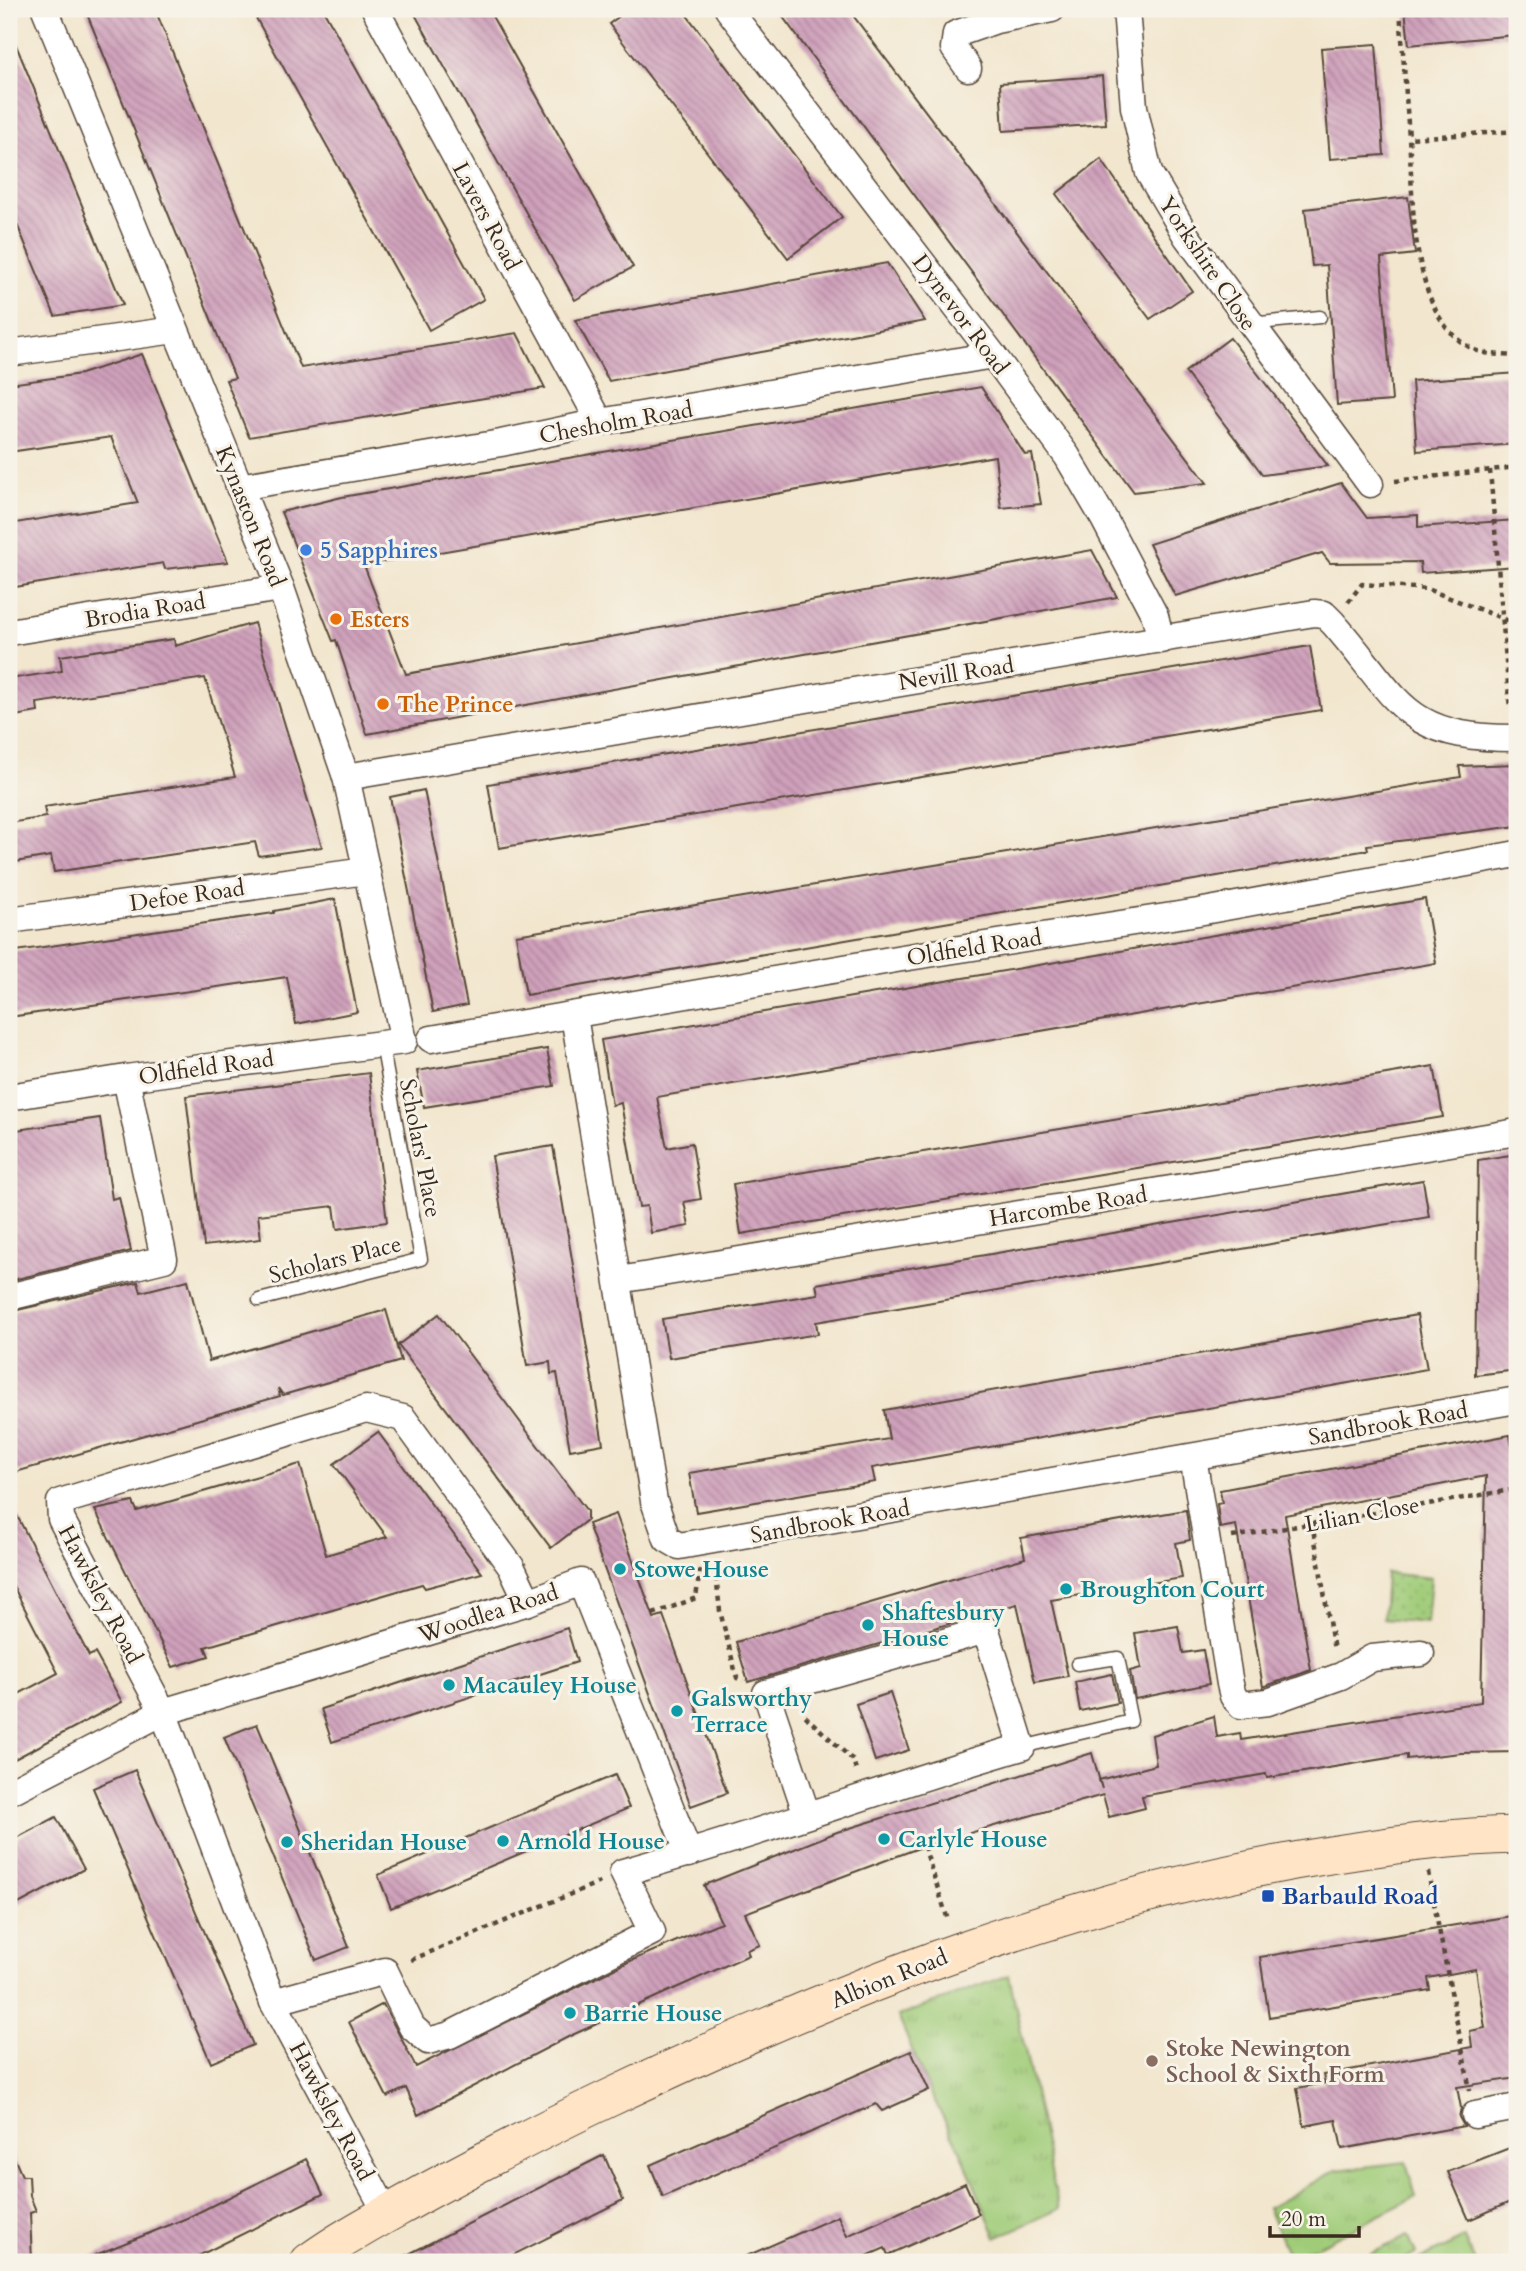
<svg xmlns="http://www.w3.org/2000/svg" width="1526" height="2271" font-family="Cardo,serif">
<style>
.grass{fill:url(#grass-tufts);stroke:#6e7b4c;stroke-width:2}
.park{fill:url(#park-dots);stroke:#6e7b4c;stroke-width:2}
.pitch{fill:#a0cc79;stroke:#6e7b4c;stroke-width:2}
.building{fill:url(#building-back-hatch)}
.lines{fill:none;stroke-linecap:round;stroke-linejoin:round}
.lane-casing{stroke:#564638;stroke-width:15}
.street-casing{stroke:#564638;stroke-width:29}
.secondary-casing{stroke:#564638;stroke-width:39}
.path{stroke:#564638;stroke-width:4.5;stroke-dasharray:5 5;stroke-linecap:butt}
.lane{stroke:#fff;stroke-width:12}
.street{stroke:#fff;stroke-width:26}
.secondary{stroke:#ffe4c6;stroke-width:37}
.shop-dot{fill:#3f7fe0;stroke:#f7f3e8;stroke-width:2.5}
.food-dot{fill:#e8710a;stroke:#f7f3e8;stroke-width:2.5}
.culture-dot{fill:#0f9aa8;stroke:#f7f3e8;stroke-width:2.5}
.transit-dot{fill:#1a4fb4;stroke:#f7f3e8;stroke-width:2.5}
.education-dot{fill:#8d6e63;stroke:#f7f3e8;stroke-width:2.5}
.labels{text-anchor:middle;stroke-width:6;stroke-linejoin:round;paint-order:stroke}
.street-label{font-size:23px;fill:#3b2a1e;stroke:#f7f3e8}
.shop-label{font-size:23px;font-weight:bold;fill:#366cbe;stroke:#f7f3e8;text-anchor:start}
.food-label{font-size:23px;font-weight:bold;fill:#c56008;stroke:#f7f3e8;text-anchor:start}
.culture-label{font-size:23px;font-weight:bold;fill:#0d838f;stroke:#f7f3e8;text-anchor:start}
.transit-label{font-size:23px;font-weight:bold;fill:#164399;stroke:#f7f3e8;text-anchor:start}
.education-label{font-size:23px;font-weight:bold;fill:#785e54;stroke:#f7f3e8;text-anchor:start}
</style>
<defs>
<pattern id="grass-tufts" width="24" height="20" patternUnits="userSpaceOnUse" patternTransform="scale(1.75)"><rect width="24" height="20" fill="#a0cc79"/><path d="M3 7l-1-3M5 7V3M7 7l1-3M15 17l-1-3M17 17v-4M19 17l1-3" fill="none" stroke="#8baf68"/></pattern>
<pattern id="park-dots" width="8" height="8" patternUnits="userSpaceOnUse" patternTransform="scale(1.75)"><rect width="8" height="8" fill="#a0cc79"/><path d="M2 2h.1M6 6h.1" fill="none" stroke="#8baf68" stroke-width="1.8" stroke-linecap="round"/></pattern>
<pattern id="building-back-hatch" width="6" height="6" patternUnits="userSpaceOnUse" patternTransform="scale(1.75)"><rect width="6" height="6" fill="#cfa0bb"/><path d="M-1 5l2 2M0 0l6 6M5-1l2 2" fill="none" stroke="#a98397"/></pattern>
</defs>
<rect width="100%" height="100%" fill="#f7f3e8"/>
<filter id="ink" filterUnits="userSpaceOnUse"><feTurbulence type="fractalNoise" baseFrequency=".0143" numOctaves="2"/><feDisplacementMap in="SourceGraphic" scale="14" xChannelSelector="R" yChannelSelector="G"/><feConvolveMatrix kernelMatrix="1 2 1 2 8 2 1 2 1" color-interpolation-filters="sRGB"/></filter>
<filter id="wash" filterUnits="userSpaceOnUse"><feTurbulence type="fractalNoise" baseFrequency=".00686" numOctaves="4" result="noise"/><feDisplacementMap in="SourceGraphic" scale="28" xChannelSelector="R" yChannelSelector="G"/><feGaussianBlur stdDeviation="1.57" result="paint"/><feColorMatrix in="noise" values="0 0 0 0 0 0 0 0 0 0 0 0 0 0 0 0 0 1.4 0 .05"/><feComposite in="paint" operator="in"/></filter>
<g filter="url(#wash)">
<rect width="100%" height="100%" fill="#f2e6ce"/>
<g class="grass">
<polygon points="1009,1975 1059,2209 996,2238 961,2152 929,2090 898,2016"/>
<polygon points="1406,2162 1416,2197 1290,2260 1268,2208 1336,2170"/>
<polygon points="1408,2236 1416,2254 1398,2262 1353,2262"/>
</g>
<polygon class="park" points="1386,1573 1431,1578 1427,1623 1383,1619"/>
<polygon class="pitch" points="1464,2238 1476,2262 1415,2262"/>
<g id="blocks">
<g class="building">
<polygon points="85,9 155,9 301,368 517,333 545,388 249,437 226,380 235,378"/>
<polygon points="251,9 323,9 484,299 429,330"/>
<polygon points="412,9 488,9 633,267 575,300"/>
<polygon points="629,9 682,9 842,217 788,258 609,24"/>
<polygon points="777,9 848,9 1207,483 1134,492"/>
<polygon points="1405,9 1512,9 1515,35 1409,45"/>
<polygon points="9,28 123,305 55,316 9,205"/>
<polygon points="1376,44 1384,155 1330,159 1321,48"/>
<polygon points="1102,76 1106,124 1003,131 1000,83"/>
<polygon points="1101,159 1192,291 1150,319 1056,194"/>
<polygon points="1408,197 1415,254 1381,258 1392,401 1337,405 1327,265 1312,266 1305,209"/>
<polygon points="887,263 925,321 609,381 575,320"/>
<polygon points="1230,338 1272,392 1328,466 1263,475 1185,372"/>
<polygon points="142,354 228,562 165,569 163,563 9,588 9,524 138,503 111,437 9,452 9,384 81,374"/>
<polygon points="1517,373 1517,444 1417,451 1412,381"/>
<polygon points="981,387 1025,455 1032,454 1041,504 1001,508 995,456 364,565 406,674 1092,550 1117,597 367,734 336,640 333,641 281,512 342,497"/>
<polygon points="1341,483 1367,518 1418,515 1418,527 1517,520 1517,566 1421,573 1420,562 1330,563 1322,553 1175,596 1149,544"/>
<polygon points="254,623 322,847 259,856 255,842 54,872 51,856 9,863 9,823 46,817 44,807 235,777 205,678 37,703 38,712 9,717 9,679 62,671 60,656 174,639 175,646"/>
<polygon points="1310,646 1321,710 499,848 488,784"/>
<polygon points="1517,764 1517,826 1367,845 1368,850 526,995 516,935 1461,777 1459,766"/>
<polygon points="424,790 467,1005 433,1012 390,797"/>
<polygon points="335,899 357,1012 296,1024 287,977 9,1017 9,981 12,981 9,952 274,913 274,911"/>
<polygon points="1425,899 1436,963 657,1097 667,1148 692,1143 701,1199 684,1202 689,1226 651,1233 647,1206 639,1207 621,1103 612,1105 601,1040"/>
<polygon points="547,1049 554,1086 424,1107 417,1071"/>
<polygon points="1434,1066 1443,1117 741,1234 733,1184"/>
<polygon points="369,1073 387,1222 337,1229 334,1206 258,1215 261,1239 204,1246 186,1096"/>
<polygon points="100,1118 112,1199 119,1197 131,1251 9,1281 9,1131"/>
<polygon points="553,1146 603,1444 570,1450 557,1373 551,1374 550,1362 527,1366 492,1156"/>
<polygon points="1517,1154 1517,1370 1475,1375 1478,1160"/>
<polygon points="1423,1180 1429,1217 816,1322 818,1334 669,1358 662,1319 818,1294 816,1284"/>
<polygon points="188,1280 209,1361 386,1310 401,1361 283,1395 278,1388 280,1396 9,1474 9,1312 138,1282 141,1292"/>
<polygon points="439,1314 587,1511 587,1520 551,1548 398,1345"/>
<polygon points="1417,1315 1427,1369 872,1468 875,1482 696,1512 689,1473 889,1439 884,1410"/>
<polygon points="378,1432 482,1573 425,1588 422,1584 205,1647 209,1656 173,1667 95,1510 133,1502 137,1511 300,1464 326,1555 387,1537 334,1464"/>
<polygon points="1510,1435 1517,1475 1517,1752 1461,1753 1407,1759 1407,1755 1267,1778 1266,1774 1142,1796 1145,1808 1109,1817 1103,1795 924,1846 745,1913 760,1945 747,1950 749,1955 570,2036 418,2115 406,2088 387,2097 349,2022 383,2004 416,2067 628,1962 721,1922 704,1885 837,1832 1092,1753 1102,1789 1099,1780 1156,1765 1152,1735 1214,1716 1217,1737 1240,1733 1241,1740 1481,1702 1486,1476 1285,1515 1311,1670 1263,1687 1236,1525 1220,1528 1217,1504 1222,1503 1220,1490"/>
<polygon points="9,1500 89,1656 95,1653 122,1702 9,1762 9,1699 58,1673 9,1578"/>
<polygon points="1186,1510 1190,1540 1176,1543 1182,1578 1051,1600 1068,1676 1035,1682 1017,1604 748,1682 736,1642 1025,1558 1021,1538"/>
<polygon points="616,1514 654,1618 663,1615 727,1793 691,1806 588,1524"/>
<polygon points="1178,1626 1183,1653 1203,1650 1209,1684 1135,1699 1130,1671 1141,1668 1135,1633"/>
<polygon points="567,1628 577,1662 332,1742 321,1709"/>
<polygon points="1112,1674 1118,1703 1080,1711 1075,1682"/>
<polygon points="890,1693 909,1750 875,1761 856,1704"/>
<polygon points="257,1724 349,1947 316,1960 224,1737"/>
<polygon points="135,1770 253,2045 211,2063 93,1788"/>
<polygon points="615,1775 629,1808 391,1908 378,1875"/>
<polygon points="56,1817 84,1869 9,1909 9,1842"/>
<polygon points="1517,1915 1517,2078 1457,2087 1461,2108 1459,2117 1464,2126 1342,2149 1336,2120 1304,2126 1297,2088 1325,2083 1323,2075 1472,2047 1470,2031 1485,2028 1476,1969 1428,1978 1430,1990 1269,2017 1260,1957"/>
<polygon points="911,2051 929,2090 882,2111 876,2104 663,2197 650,2165"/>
<polygon points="1517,2145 1517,2199 1469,2220 1448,2172"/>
<polygon points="9,2146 22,2176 29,2176 30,2196 36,2211 30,2213 32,2262 9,2262"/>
<polygon points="604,2155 623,2200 499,2262 393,2262"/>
<polygon points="306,2159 323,2194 186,2262 78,2262 187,2218"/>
<polygon points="965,2183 979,2214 888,2255 885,2248 853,2262 733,2262 838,2216 847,2236"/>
</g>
</g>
</g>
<g filter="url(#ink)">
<use href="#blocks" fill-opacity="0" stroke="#564638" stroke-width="2"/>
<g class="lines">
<defs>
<g id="lane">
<polyline points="1250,324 1320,317"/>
<polyline points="259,1300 421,1259 382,1044"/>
<polyline points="1022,1747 1131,1721 1118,1658 1077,1664"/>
</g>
<g id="street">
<polyline points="375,9 600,422"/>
<polyline points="728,9 993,355 1067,456 1104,519 1155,616 1161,640"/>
<polyline points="1126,9 1134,107 1149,173 1187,237 1370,484"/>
<polyline points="968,68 954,48 956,34 996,20 1052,9"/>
<polyline points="9,353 175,330"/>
<polyline points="239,487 501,443 600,422 993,355"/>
<polyline points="9,632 281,588"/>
<path d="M 346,777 L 1314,613 L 1324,614 L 1333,623 C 1400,699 1401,739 1517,738"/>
<polyline points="9,920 366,871"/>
<polyline points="574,1016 654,1501 667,1539 679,1546 1517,1400"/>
<polyline points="431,1039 902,958 1198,912 1517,854"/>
<polyline points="9,1097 126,1078 404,1041 346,777 281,588 45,9"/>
<polyline points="619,1280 1517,1132"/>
<polyline points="9,1297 164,1259 126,1078"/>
<polyline points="1193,1457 1230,1684 1233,1696 1241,1705 1268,1702 1341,1676 1372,1658 1421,1653"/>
<polyline points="9,1792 163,1712 528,1602 581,1582 689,1854"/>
<path d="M 273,2002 L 385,1971 L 412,2027 L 428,2041 L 450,2035 L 652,1932 L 623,1872 C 758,1835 888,1786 1022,1747 L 986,1630 L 766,1693 L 807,1815"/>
<polyline points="1475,2115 1517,2107"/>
<polyline points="387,2214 273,2002 163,1712 61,1519 60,1502 366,1409 403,1418 512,1568 528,1602"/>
</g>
<path id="secondary" d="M 309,2262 C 346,2235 386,2215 426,2192 C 485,2160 544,2129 605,2100 C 836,1990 1076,1895 1330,1855 C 1393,1845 1454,1836 1517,1835"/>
</defs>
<use href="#lane" class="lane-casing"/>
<use href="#street" class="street-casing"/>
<use href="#secondary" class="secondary-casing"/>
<g class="path">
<polyline points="1400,9 1409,138"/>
<path d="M 1517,131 L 1409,138 C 1414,199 1408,320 1475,350 C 1487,355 1504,355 1517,356"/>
<polyline points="1490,470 1510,709"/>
<polyline points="1395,481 1517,467"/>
<polyline points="1348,602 1362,584 1427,589 1517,624"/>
<polyline points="1312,1523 1334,1650"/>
<polyline points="1232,1537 1517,1489"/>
<polyline points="715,1567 720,1611 737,1678 743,1681"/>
<polyline points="653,1614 696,1598 700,1569"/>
<polyline points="805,1716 853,1760 856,1770"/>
<polyline points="924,1846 948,1920"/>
<polyline points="1428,1872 1470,2090"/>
<polyline points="411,1960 600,1882"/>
</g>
<use href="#lane" class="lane"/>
<use href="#street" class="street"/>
<use href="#secondary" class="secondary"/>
</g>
</g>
<circle class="shop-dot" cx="306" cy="550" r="7"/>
<g class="food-dot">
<circle cx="336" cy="619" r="7"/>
<circle cx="383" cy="704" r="7"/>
</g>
<g class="culture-dot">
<circle cx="620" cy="1569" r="7"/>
<circle cx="1066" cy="1589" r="7"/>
<circle cx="868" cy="1625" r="7"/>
<circle cx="449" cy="1685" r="7"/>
<circle cx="677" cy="1711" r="7"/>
<circle cx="884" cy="1839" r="7"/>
<circle cx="503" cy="1841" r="7"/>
<circle cx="287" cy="1842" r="7"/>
<circle cx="570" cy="2013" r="7"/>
</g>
<rect class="transit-dot" x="1261" y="1889" width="14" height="14" rx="3.5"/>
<circle class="education-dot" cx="1152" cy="2061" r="7"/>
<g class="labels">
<g class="street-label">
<text transform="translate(487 216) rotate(62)" y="8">Lavers Road</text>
<text transform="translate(1208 263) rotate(56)" y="8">Yorkshire Close</text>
<text transform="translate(961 314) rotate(53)" y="8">Dynevor Road</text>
<text transform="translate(616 422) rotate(-10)" y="8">Chesholm Road</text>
<text transform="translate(251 516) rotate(68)" y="8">Kynaston Road</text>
<text transform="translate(145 610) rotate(-9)" y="8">Brodia Road</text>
<text transform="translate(956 673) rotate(-9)" y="8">Nevill Road</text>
<text transform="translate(187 895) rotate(-8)" y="8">Defoe Road</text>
<text transform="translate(974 947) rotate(-9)" y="8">Oldfield Road</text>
<text transform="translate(206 1067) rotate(-8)" y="8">Oldfield Road</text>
<text transform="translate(421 1148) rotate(79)" y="8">Scholars' Place</text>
<text transform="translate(1068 1206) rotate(-9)" y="8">Harcombe Road</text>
<text transform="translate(335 1259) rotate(-14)" y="8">Scholars Place</text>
<text transform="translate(1388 1423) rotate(-10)" y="8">Sandbrook Road</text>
<text transform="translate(1362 1514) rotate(-10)" y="8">Lilian Close</text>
<text transform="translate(830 1521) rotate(-10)" y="8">Sandbrook Road</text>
<text transform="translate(101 1594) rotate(62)" y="8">Hawksley Road</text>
<text transform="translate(488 1613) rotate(-18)" y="8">Woodlea Road</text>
<text transform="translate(889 1978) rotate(-22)" y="8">Albion Road</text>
<text transform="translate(332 2111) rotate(62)" y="8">Hawksley Road</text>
</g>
<g class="shop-label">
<text x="320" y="558">5 Sapphires</text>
</g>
<g class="food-label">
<text x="350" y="627">Esters</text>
<text x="397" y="712">The Prince</text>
</g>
<g class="culture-label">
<text x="634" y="1577">Stowe House</text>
<text x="1080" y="1597">Broughton Court</text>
<text x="882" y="1620">Shaftesbury<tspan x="882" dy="26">House</tspan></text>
<text x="463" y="1693">Macauley House</text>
<text x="691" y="1706">Galsworthy<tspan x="691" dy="26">Terrace</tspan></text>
<text x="898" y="1847">Carlyle House</text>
<text x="517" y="1849">Arnold House</text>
<text x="301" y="1850">Sheridan House</text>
<text x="584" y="2021">Barrie House</text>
</g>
<g class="transit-label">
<text x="1282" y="1904">Barbauld Road</text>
</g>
<g class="education-label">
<text x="1166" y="2056">Stoke Newington<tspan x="1166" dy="26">School &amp; Sixth Form</tspan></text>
</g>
</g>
<rect width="1526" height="2271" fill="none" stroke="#f7f3e8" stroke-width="35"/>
<path d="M1270 2226v10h89v-10" fill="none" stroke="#3b2a1e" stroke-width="3.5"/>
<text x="1281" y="2226" font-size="21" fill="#3b2a1e" stroke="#f7f3e8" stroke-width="5" paint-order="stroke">20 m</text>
</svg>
